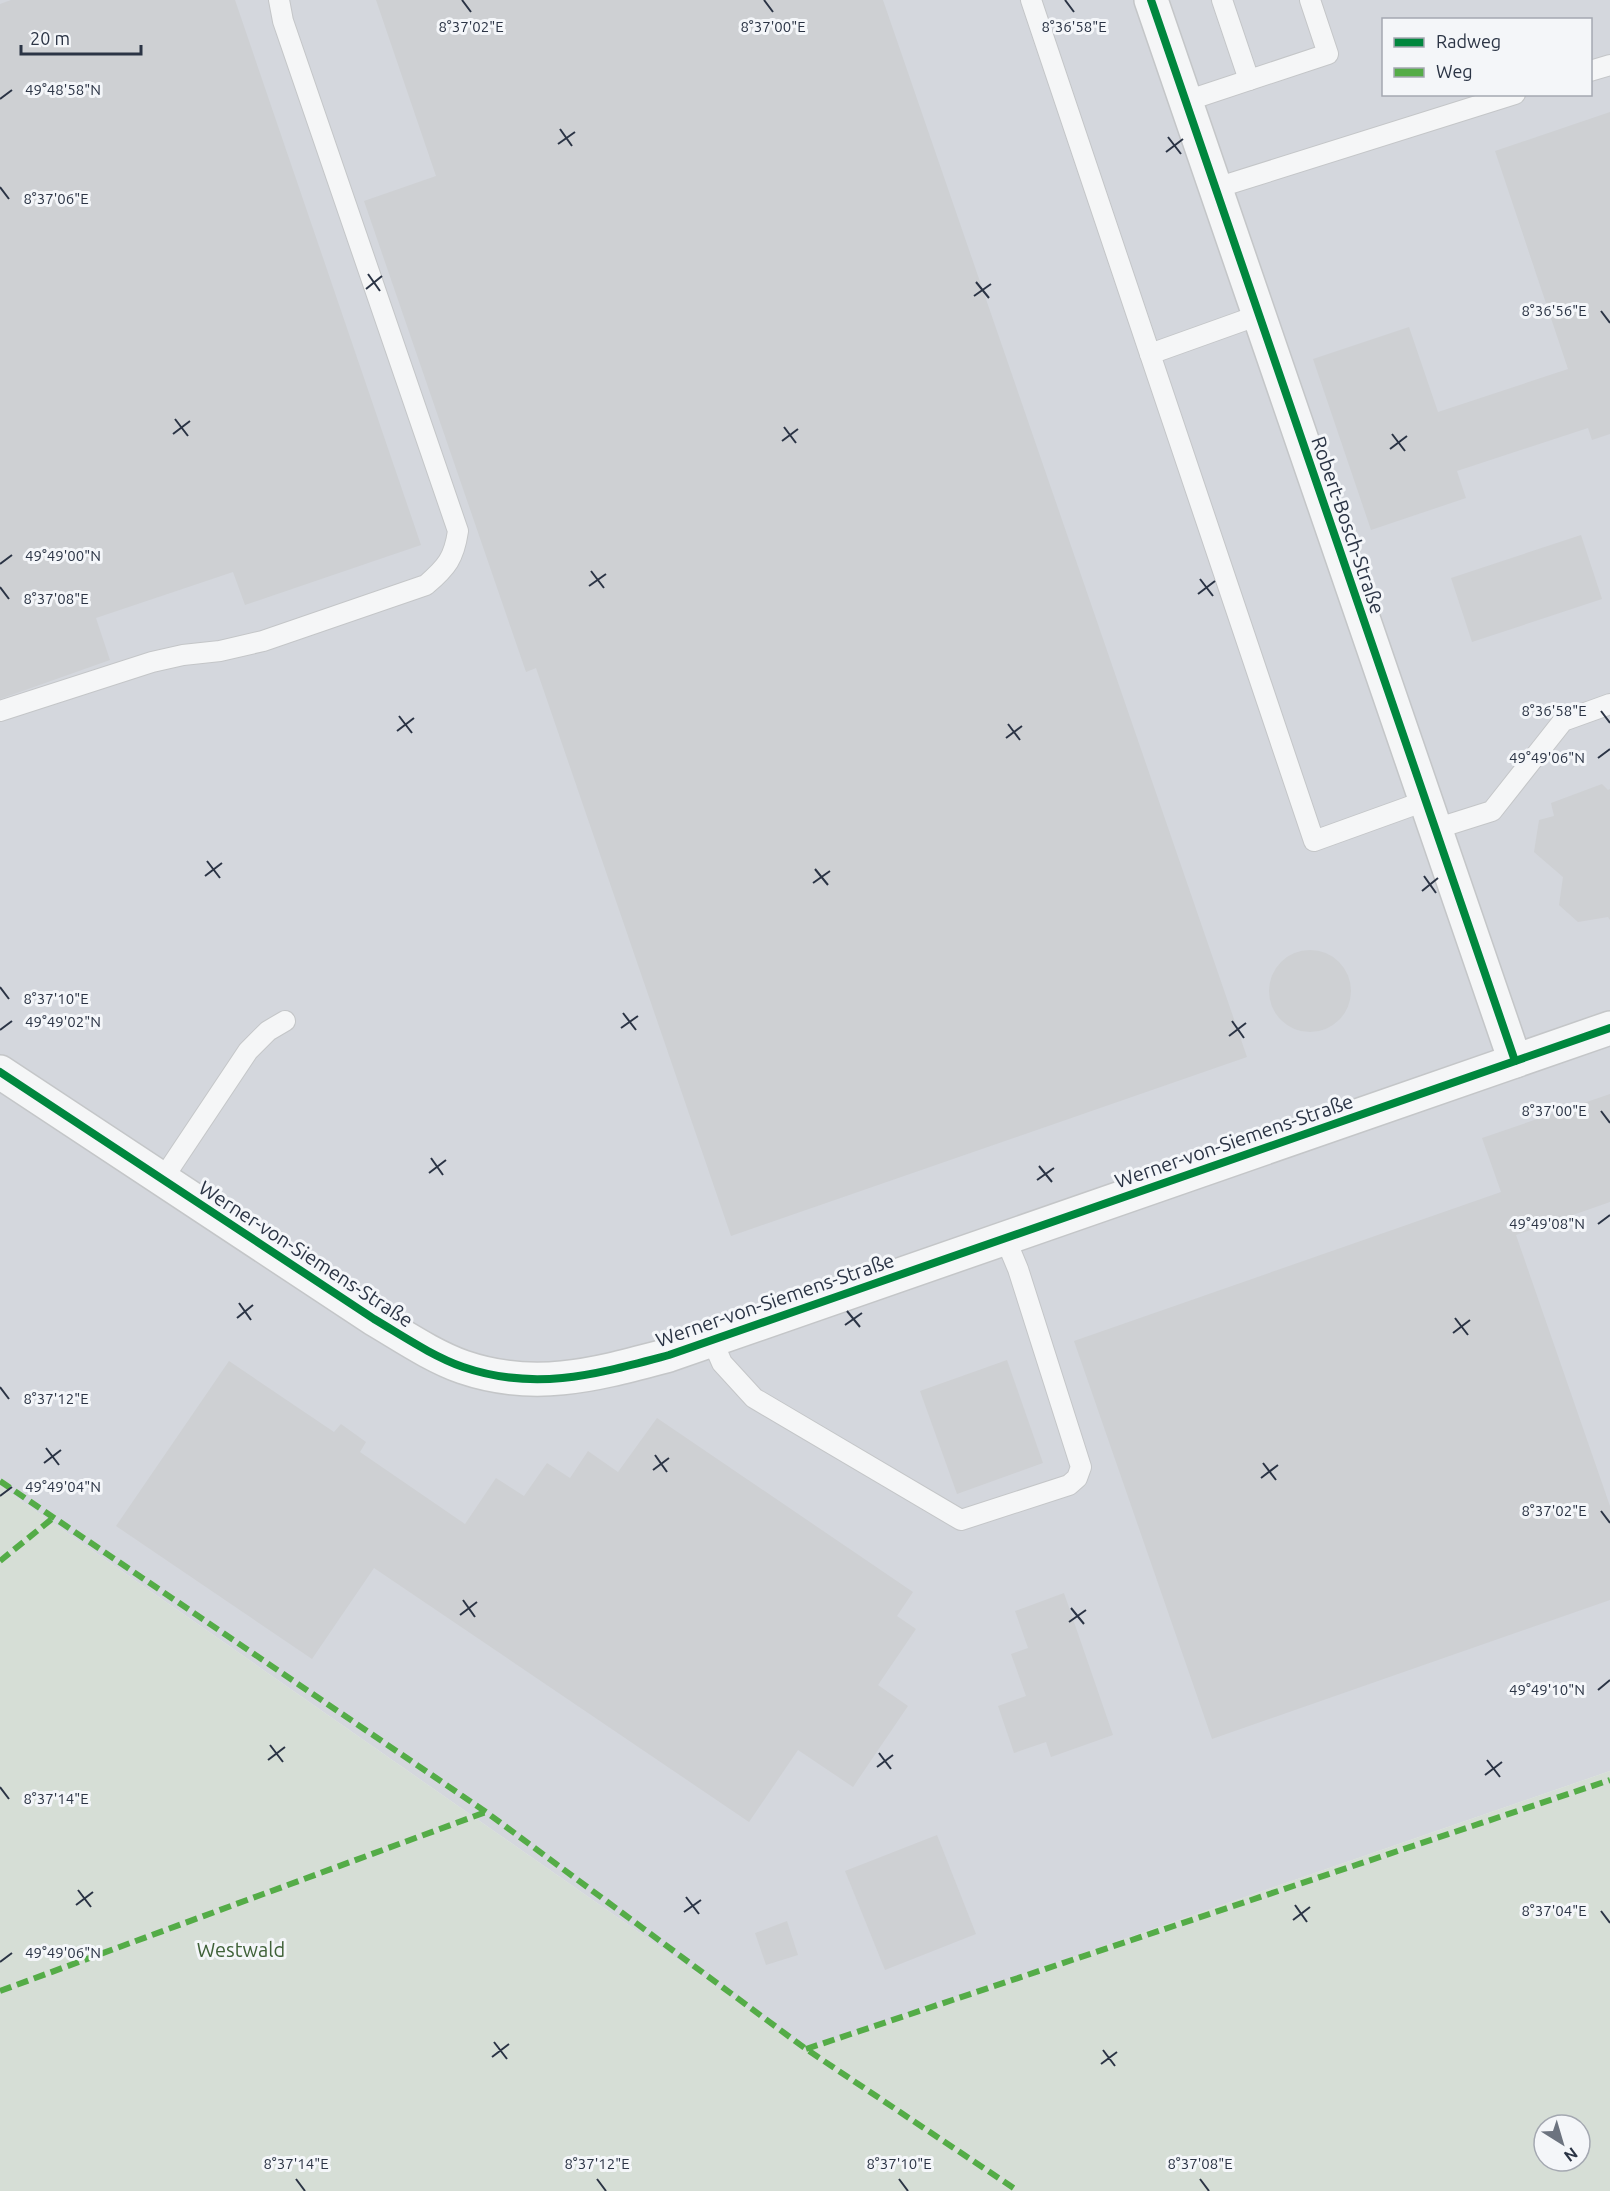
<svg xmlns="http://www.w3.org/2000/svg" width="1610" height="2191" font-family="Ubuntu,sans-serif">
<style>
.built{fill:#d4d7dd;fill-rule:evenodd}
.green{fill:#d6ded6;fill-rule:evenodd}
.building{fill:#ced0d3}
.lines{fill:none;stroke-linecap:round;stroke-linejoin:round}
.service-casing{stroke:#c4c6c8;stroke-width:22}
.minor-casing{stroke:#c4c6c8;stroke-width:36}
.service{stroke:#f5f6f7;stroke-width:20}
.minor{stroke:#f5f6f7;stroke-width:33}
.quiet{stroke:#54ac47;stroke-width:6;stroke-dasharray:12 6;stroke-linecap:butt}
.cycleway-casing{stroke:#f4f6f9;stroke-width:11}
.cycleway{stroke:#00873e;stroke-width:8}
.ticks{fill:none;stroke:#2b3445;stroke-width:2}
.labels{text-anchor:middle;stroke-width:6;stroke-linejoin:round;paint-order:stroke}
.street-label{font-size:20px;fill:#2b3445;stroke:#f4f6f9}
.park-label{font-size:20px;fill:#3f6138;stroke:#f4f6f9}
.ticks-label{font-size:15px;text-anchor:middle;fill:#2b3445;stroke:#f4f6f9;stroke-width:6;stroke-linejoin:round;paint-order:stroke}
</style>
<rect width="100%" height="100%" fill="#e6e8ea"/>
<path class="built" d="M 0,0 L 1610,0 L 1610,1771 L 806,2049 L 0,1486 ZM 1384,20 L 1590,20 L 1590,94 L 1384,94 Z"/>
<path class="green" d="M 0,1486 L 806,2049 L 1610,1771 L 1610,2191 L 0,2191 ZM 1544,2125 L 1580,2125 L 1580,2161 L 1544,2161 Z"/>
<g class="building">
<polygon points="11,0 235,0 421,545 245,605 233,572 96,618 110,660 0,699 0,4"/>
<polygon points="376,0 883,0 1247,1057 731,1236 536,668 526,672 364,201 436,176"/>
<polygon points="1610,112 1610,434 1592,440 1588,428 1457,471 1466,498 1371,530 1313,359 1409,327 1438,412 1568,369 1495,151"/>
<polygon points="1581,535 1602,599 1472,642 1451,578"/>
<polygon points="1602,784 1608,790 1610,789 1610,920 1608,917 1578,922 1559,905 1563,877 1534,852 1539,820 1554,816 1551,803"/>
<circle cx="1310" cy="991" r="41"/>
<polygon points="1610,1094 1610,1202 1516,1235 1610,1506 1610,1600 1212,1739 1074,1341 1501,1192 1482,1138"/>
<polygon points="1007,1360 1043,1463 957,1494 920,1391"/>
<polygon points="229,1361 334,1432 341,1424 366,1442 360,1452 465,1524 496,1478 524,1496 547,1463 570,1478 588,1451 618,1472 657,1418 913,1592 897,1616 916,1629 878,1685 908,1706 853,1787 798,1750 749,1822 374,1568 312,1659 116,1526"/>
<polygon points="1064,1593 1113,1735 1051,1757 1046,1742 1014,1753 998,1706 1026,1696 1011,1654 1028,1648 1015,1611"/>
<polygon points="937,1835 976,1934 885,1970 845,1871"/>
<polygon points="787,1921 798,1955 766,1965 755,1933"/>
</g>
<g class="lines">
<defs>
<g id="service">
<polyline points="1031,0 1150,354"/>
<polyline points="1222,0 1249,80"/>
<polyline points="1590,71 1610,65"/>
<polyline points="1186,101 1328,54 1310,0"/>
<polyline points="1216,188 1515,94"/>
<polyline points="1259,315 1150,354 1314,841 1425,801"/>
<path d="M 0,711 L 152,662 L 183,655 L 220,651 L 263,641 L 426,585 C 447,567 454,558 458,531 L 283,21 L 279,0"/>
<polyline points="1435,829 1492,811 1563,721 1610,704"/>
<polyline points="162,1180 248,1051 268,1031 285,1021"/>
<polyline points="712,1340 722,1363 754,1398 961,1520 1069,1485 1077,1478 1081,1467 1018,1269 1005,1238"/>
</g>
<g id="minor">
<polyline points="1151,0 1515,1061"/>
<path d="M 0,1072 L 374,1319 C 403,1336 432,1356 463,1367 C 536,1392 597,1374 669,1355 L 1610,1028"/>
</g>
</defs>
<use href="#service" class="service-casing"/>
<use href="#minor" class="minor-casing"/>
<use href="#service" class="service"/>
<use href="#minor" class="minor"/>
<g class="quiet">
<polyline points="0,1481 486,1812 806,2049 1018,2191"/>
<polyline points="0,1561 53,1518"/>
<polyline points="0,1991 486,1812"/>
<polyline points="806,2049 1610,1780"/>
</g>
<defs>
<g id="cycleway">
<polyline points="1151,0 1515,1061"/>
<path d="M 0,1072 L 374,1319 C 403,1336 432,1356 463,1367 C 536,1392 597,1374 669,1355 L 1610,1028"/>
</g>
</defs>
<use href="#cycleway" class="cycleway-casing"/>
<use href="#cycleway" class="cycleway"/>
</g>
<path class="ticks" d="M 462,0 L 471,12M 764,0 L 773,12M 1065,0 L 1074,12M 0,99 L 12,90M 560,129 L 572,146M 1168,137 L 1181,154M 558,144 L 575,132M 1166,152 L 1183,139M 0,187 L 9,199M 368,274 L 380,291M 976,282 L 989,298M 366,289 L 382,276M 974,296 L 991,284M 1601,311 L 1610,323M 175,419 L 188,436M 784,427 L 796,443M 173,434 L 190,421M 1392,434 L 1405,451M 782,441 L 798,429M 1390,449 L 1407,436M 0,564 L 12,555M 591,571 L 604,588M 1200,579 L 1213,596M 589,586 L 606,574M 0,587 L 9,599M 1198,594 L 1215,581M 1601,711 L 1610,723M 399,716 L 412,733M 1008,724 L 1020,740M 397,731 L 414,718M 1006,738 L 1022,726M 1598,758 L 1610,749M 207,861 L 220,878M 815,869 L 828,885M 205,876 L 222,863M 1424,876 L 1436,893M 813,883 L 830,871M 1422,891 L 1438,878M 0,987 L 9,999M 623,1013 L 636,1030M 1232,1021 L 1244,1038M 621,1028 L 638,1016M 0,1030 L 12,1021M 1229,1036 L 1246,1023M 1601,1111 L 1610,1123M 431,1158 L 443,1175M 1039,1166 L 1052,1182M 429,1173 L 446,1160M 1037,1180 L 1054,1168M 1598,1224 L 1610,1215M 239,1303 L 251,1320M 847,1311 L 860,1327M 237,1318 L 253,1305M 1455,1318 L 1468,1335M 845,1325 L 862,1313M 1453,1333 L 1470,1320M 0,1387 L 9,1399M 46,1448 L 59,1465M 655,1455 L 667,1472M 44,1463 L 61,1450M 1263,1463 L 1276,1480M 653,1470 L 669,1458M 1261,1478 L 1278,1465M 0,1496 L 12,1487M 1601,1511 L 1610,1523M 463,1600 L 475,1617M 1071,1608 L 1084,1624M 460,1615 L 477,1602M 1069,1622 L 1086,1610M 1598,1690 L 1610,1680M 270,1745 L 283,1762M 879,1753 L 891,1769M 268,1760 L 285,1747M 1487,1760 L 1500,1777M 877,1767 L 893,1755M 1485,1775 L 1502,1762M 0,1787 L 9,1799M 78,1890 L 91,1907M 686,1897 L 699,1914M 76,1905 L 93,1892M 1295,1905 L 1307,1922M 1601,1911 L 1610,1923M 684,1912 L 701,1900M 1293,1920 L 1310,1907M 0,1962 L 12,1953M 494,2042 L 507,2059M 1103,2050 L 1115,2066M 492,2057 L 509,2044M 1101,2064 L 1117,2052M 296,2179 L 305,2191M 597,2179 L 606,2191M 899,2179 L 908,2191M 1200,2179 L 1209,2191"/>
<g class="labels">
<g class="street-label">
<text transform="translate(1348 525) rotate(71)" y="7">Robert-Bosch-Straße</text>
<text transform="translate(1234 1141) rotate(-19)" y="7">Werner-von-Siemens-Straße</text>
<text transform="translate(306 1254) rotate(33)" y="7">Werner-von-Siemens-Straße</text>
<text transform="translate(775 1300) rotate(-19)" y="7">Werner-von-Siemens-Straße</text>
</g>
<g class="park-label">
<text x="241" y="1957">Westwald</text>
</g>
</g>
<g class="ticks-label">
<text x="471" y="32">8°37'02"E</text>
<text x="773" y="32">8°37'00"E</text>
<text x="1074" y="32">8°36'58"E</text>
<text x="63" y="95">49°48'58"N</text>
<text x="56" y="204">8°37'06"E</text>
<text x="1554" y="316">8°36'56"E</text>
<text x="63" y="561">49°49'00"N</text>
<text x="56" y="604">8°37'08"E</text>
<text x="1554" y="716">8°36'58"E</text>
<text x="1547" y="763">49°49'06"N</text>
<text x="56" y="1004">8°37'10"E</text>
<text x="63" y="1027">49°49'02"N</text>
<text x="1554" y="1116">8°37'00"E</text>
<text x="1547" y="1229">49°49'08"N</text>
<text x="56" y="1404">8°37'12"E</text>
<text x="63" y="1492">49°49'04"N</text>
<text x="1554" y="1516">8°37'02"E</text>
<text x="1547" y="1695">49°49'10"N</text>
<text x="56" y="1804">8°37'14"E</text>
<text x="1554" y="1916">8°37'04"E</text>
<text x="63" y="1958">49°49'06"N</text>
<text x="296" y="2169">8°37'14"E</text>
<text x="597" y="2169">8°37'12"E</text>
<text x="899" y="2169">8°37'10"E</text>
<text x="1200" y="2169">8°37'08"E</text>
</g>
<rect x="1382" y="18" width="210" height="78" fill="#f4f6f9" stroke="#a4a8b1" stroke-width="1.5"/>
<rect x="1394" y="38" width="30" height="9" fill="#00873e" stroke="#a4a8b1" stroke-width="1.5"/>
<text x="1436" y="48" font-size="18" fill="#2b3445">Radweg</text>
<rect x="1394" y="68" width="30" height="9" fill="#54ac47" stroke="#a4a8b1" stroke-width="1.5"/>
<text x="1436" y="78" font-size="18" fill="#2b3445">Weg</text>
<g transform="translate(1562 2143) rotate(143)"><circle r="28" fill="#f4f6f9" stroke="#a4a8b1" stroke-width="1.5"/>
<path d="M0-4.5L10 22L0 15L-10 22Z" fill="#6c737f"/>
<text y="-9" font-size="16" font-weight="bold" text-anchor="middle" fill="#2b3445">N</text>
</g>
<path d="M21 45v9h120v-9" fill="none" stroke="#2b3445" stroke-width="3"/>
<text x="30" y="45" font-size="18" fill="#2b3445" stroke="#f4f6f9" stroke-width="4.5" paint-order="stroke">20 m</text>
</svg>
